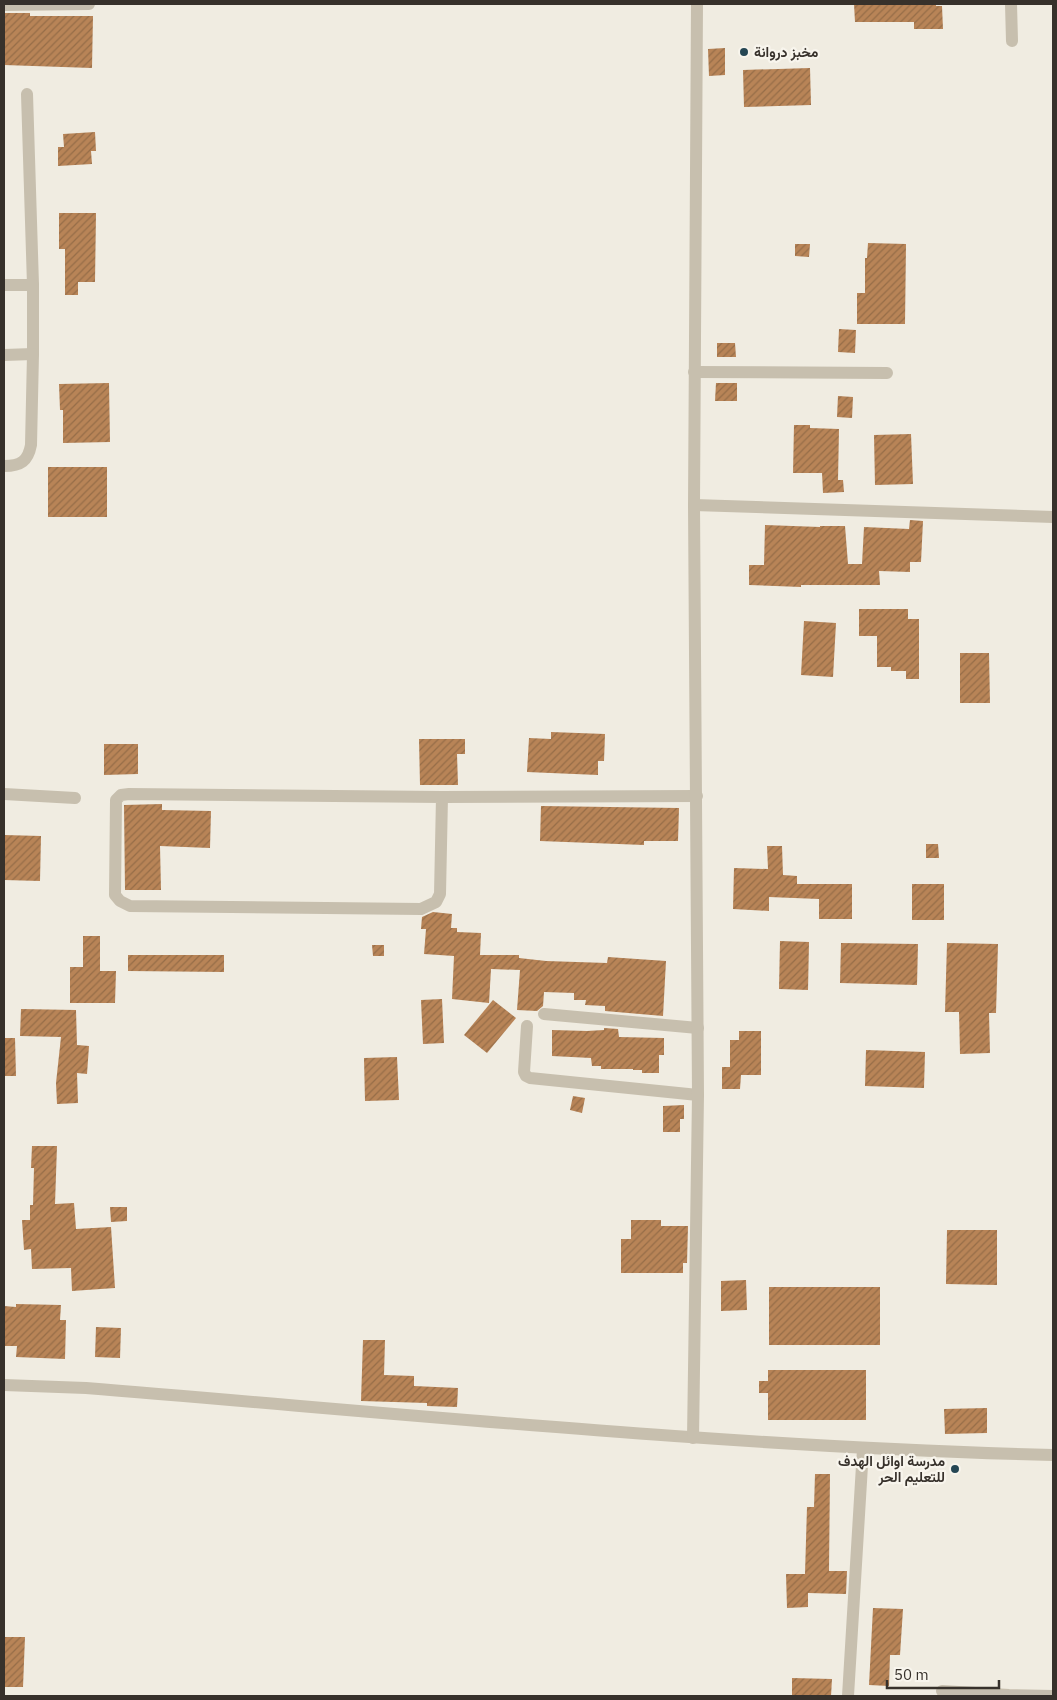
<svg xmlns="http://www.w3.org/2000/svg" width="1057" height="1700" font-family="'IBM Plex Sans',Vazirmatn,sans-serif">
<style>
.building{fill:url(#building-hatch)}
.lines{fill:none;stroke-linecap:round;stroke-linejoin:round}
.minor{stroke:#c7bfae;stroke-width:12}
.tertiary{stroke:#c7bfae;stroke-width:12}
.poi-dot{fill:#254653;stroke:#f8f5ed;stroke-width:2}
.labels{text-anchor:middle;stroke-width:4.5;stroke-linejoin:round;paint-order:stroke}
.poi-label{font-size:14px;font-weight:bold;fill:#37312b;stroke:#f8f5ed;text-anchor:start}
</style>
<defs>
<pattern id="building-hatch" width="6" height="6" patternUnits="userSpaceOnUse" patternTransform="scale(1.25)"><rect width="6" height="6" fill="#b88457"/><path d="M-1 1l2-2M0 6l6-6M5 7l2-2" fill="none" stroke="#966d48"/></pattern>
</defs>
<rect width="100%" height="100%" fill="#f0ece1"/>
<g class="building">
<polygon points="854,4 936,4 936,6 942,6 943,29 914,29 914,22 855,22"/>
<polygon points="4,13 30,13 30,16 93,16 92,68 4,65"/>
<polygon points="725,48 725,75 709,76 708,49"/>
<polygon points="810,68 811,105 744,107 743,70"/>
<polygon points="95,132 96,151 91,151 92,164 58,166 58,147 64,147 63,134"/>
<polygon points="59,213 96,213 95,282 78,282 78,295 65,295 65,249 59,249"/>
<polygon points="868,243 906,244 905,324 857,324 857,293 865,293 865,258 867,258"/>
<polygon points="795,244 810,244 809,257 795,256"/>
<polygon points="839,329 856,330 855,353 838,352"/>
<polygon points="717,343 735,343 736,357 717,357"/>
<polygon points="109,383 110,442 63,443 63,410 60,410 59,384"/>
<polygon points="716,383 737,383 737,401 715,401"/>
<polygon points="838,396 853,397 852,418 837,417"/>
<polygon points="794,425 810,425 810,428 839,429 838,480 843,480 844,492 823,493 822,473 793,473"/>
<polygon points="911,434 913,484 875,485 874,435"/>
<rect x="48" y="467" width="59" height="50"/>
<polygon points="910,520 923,521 921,562 910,562 910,572 879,571 880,585 801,585 801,587 749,585 749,565 764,565 765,525 820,527 820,526 845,526 848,564 862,564 864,527 909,529"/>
<polygon points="859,609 908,609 908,619 919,619 919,679 906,679 906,671 891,671 891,667 877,667 877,636 859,636"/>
<polygon points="804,621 836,623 833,677 801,675"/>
<polygon points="960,653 989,653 990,703 960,703"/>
<polygon points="551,732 605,734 604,761 598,761 598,775 527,772 529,738 551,739"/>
<polygon points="419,739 465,739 465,754 457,754 458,785 420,785"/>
<polygon points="104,744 138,744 138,774 104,775"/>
<polygon points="162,804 162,810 211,811 210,848 160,846 161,890 125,890 124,805"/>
<polygon points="541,806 679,808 678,841 644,841 644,845 540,841"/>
<polygon points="4,835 41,836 40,881 4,880"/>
<polygon points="926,844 938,844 939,858 926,858"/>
<polygon points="767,846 782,846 783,875 797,876 797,884 852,884 852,919 819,919 819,899 769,897 769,911 733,909 734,868 768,869"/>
<rect x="912" y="884" width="32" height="36"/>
<polygon points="433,912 452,914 451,928 457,928 457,932 481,933 480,955 519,955 519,958 546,961 607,963 608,957 666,961 663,1016 605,1011 605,1006 585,1005 586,1000 574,1000 574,993 544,992 543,1006 537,1011 517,1010 520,970 491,969 489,1003 452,999 454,956 424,954 426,929 421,929 422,917"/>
<polygon points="83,936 100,936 100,971 116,971 115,1003 70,1003 70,967 83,967"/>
<polygon points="780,941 809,942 808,990 779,989"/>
<polygon points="841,943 918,944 917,985 840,983"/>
<polygon points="947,943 998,944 996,1013 989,1013 990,1053 960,1054 959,1012 945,1012"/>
<polygon points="372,945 384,945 384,956 373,956"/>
<polygon points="128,955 224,955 224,972 128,971"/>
<polygon points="442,999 444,1043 423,1044 421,1000"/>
<polygon points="493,1000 516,1018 487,1053 464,1035"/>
<polygon points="21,1009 76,1010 77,1045 89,1046 87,1074 77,1073 78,1103 57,1104 56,1083 61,1037 20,1036"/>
<polygon points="604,1028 618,1029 619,1037 664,1038 664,1055 659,1055 659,1073 642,1073 642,1070 633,1070 633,1069 601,1069 601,1066 592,1066 591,1058 552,1056 552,1030 587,1031 604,1030"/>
<polygon points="739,1031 761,1031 761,1075 741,1075 740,1089 722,1089 722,1067 730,1067 730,1040 739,1040"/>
<polygon points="4,1038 15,1038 16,1076 4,1076"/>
<polygon points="866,1050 925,1052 924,1088 865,1086"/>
<polygon points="397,1057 399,1100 365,1101 364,1058"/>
<polygon points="573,1096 585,1098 582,1113 570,1110"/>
<polygon points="684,1105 684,1119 680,1119 680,1132 663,1132 663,1106"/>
<polygon points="32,1146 57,1146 55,1204 74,1203 76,1229 111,1227 115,1288 72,1291 71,1268 32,1269 31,1249 24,1250 22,1220 30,1220 30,1205 33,1205 34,1168 31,1168"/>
<polygon points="110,1207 127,1207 127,1221 111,1222"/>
<polygon points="631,1220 661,1220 661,1226 688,1226 687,1263 683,1263 683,1273 621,1273 621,1239 631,1239"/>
<polygon points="947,1230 997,1230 997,1285 946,1284"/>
<polygon points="746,1280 747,1310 721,1311 721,1281"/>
<rect x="769" y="1287" width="111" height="58"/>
<polygon points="16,1304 61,1305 60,1320 66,1320 65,1359 16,1357 17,1346 4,1346 4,1306 16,1307"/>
<polygon points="96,1327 121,1328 120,1358 95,1357"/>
<polygon points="363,1340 385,1340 384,1375 414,1376 414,1386 458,1388 457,1407 427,1406 427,1403 361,1401"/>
<polygon points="768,1370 866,1370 866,1420 768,1420 768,1393 759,1393 759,1381 768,1381"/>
<polygon points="987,1408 987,1433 945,1434 944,1409"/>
<polygon points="815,1474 830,1474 829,1571 847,1571 846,1594 808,1593 808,1607 787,1608 786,1574 805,1574 807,1507 814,1507"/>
<polygon points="873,1608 903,1609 900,1655 890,1655 889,1686 869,1685"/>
<polygon points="5,1637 25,1637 23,1687 4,1687"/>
<polygon points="792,1678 832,1679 831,1696 792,1696"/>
</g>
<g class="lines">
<g class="minor">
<polyline points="1011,4 1012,41"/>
<polyline points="4,5 89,4"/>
<polyline points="27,94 33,285"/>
<path d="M 4,285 L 33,285 L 33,354 L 31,445 C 28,461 21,466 4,466"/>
<polyline points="4,355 33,354"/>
<polyline points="694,372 887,373"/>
<polyline points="694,505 1053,517"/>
<polyline points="4,794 75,798"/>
<polyline points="442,797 440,894 436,902 421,909 130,906 120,901 115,895 116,800 121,795 129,794 442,797 697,796"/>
<polyline points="544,1014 698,1028"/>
<polyline points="527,1026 524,1072 526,1076 530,1078 698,1095"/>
<polyline points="942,1691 1009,1695 1053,1696"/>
<polyline points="848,1696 863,1449"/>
</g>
<g class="tertiary">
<path d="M 4,1385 L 86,1388 C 408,1414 730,1447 1053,1455"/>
<polyline points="693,1438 698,1095 694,505 697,4"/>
</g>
</g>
<g class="poi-dot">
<circle cx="744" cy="52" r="5"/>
<circle cx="955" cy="1469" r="5"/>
</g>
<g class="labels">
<g class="poi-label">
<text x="754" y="57">مخبز دروانة</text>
<text x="945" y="1466" text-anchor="end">مدرسة اوائل الهدف<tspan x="945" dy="16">للتعليم الحر</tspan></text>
</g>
</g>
<rect width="1057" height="1700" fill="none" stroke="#37312b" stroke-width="10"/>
<path d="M887 1680v8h112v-8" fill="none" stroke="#37312b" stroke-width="2.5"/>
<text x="894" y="1680" font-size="15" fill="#37312b" stroke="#f8f5ed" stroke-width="4" paint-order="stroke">50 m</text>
</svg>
